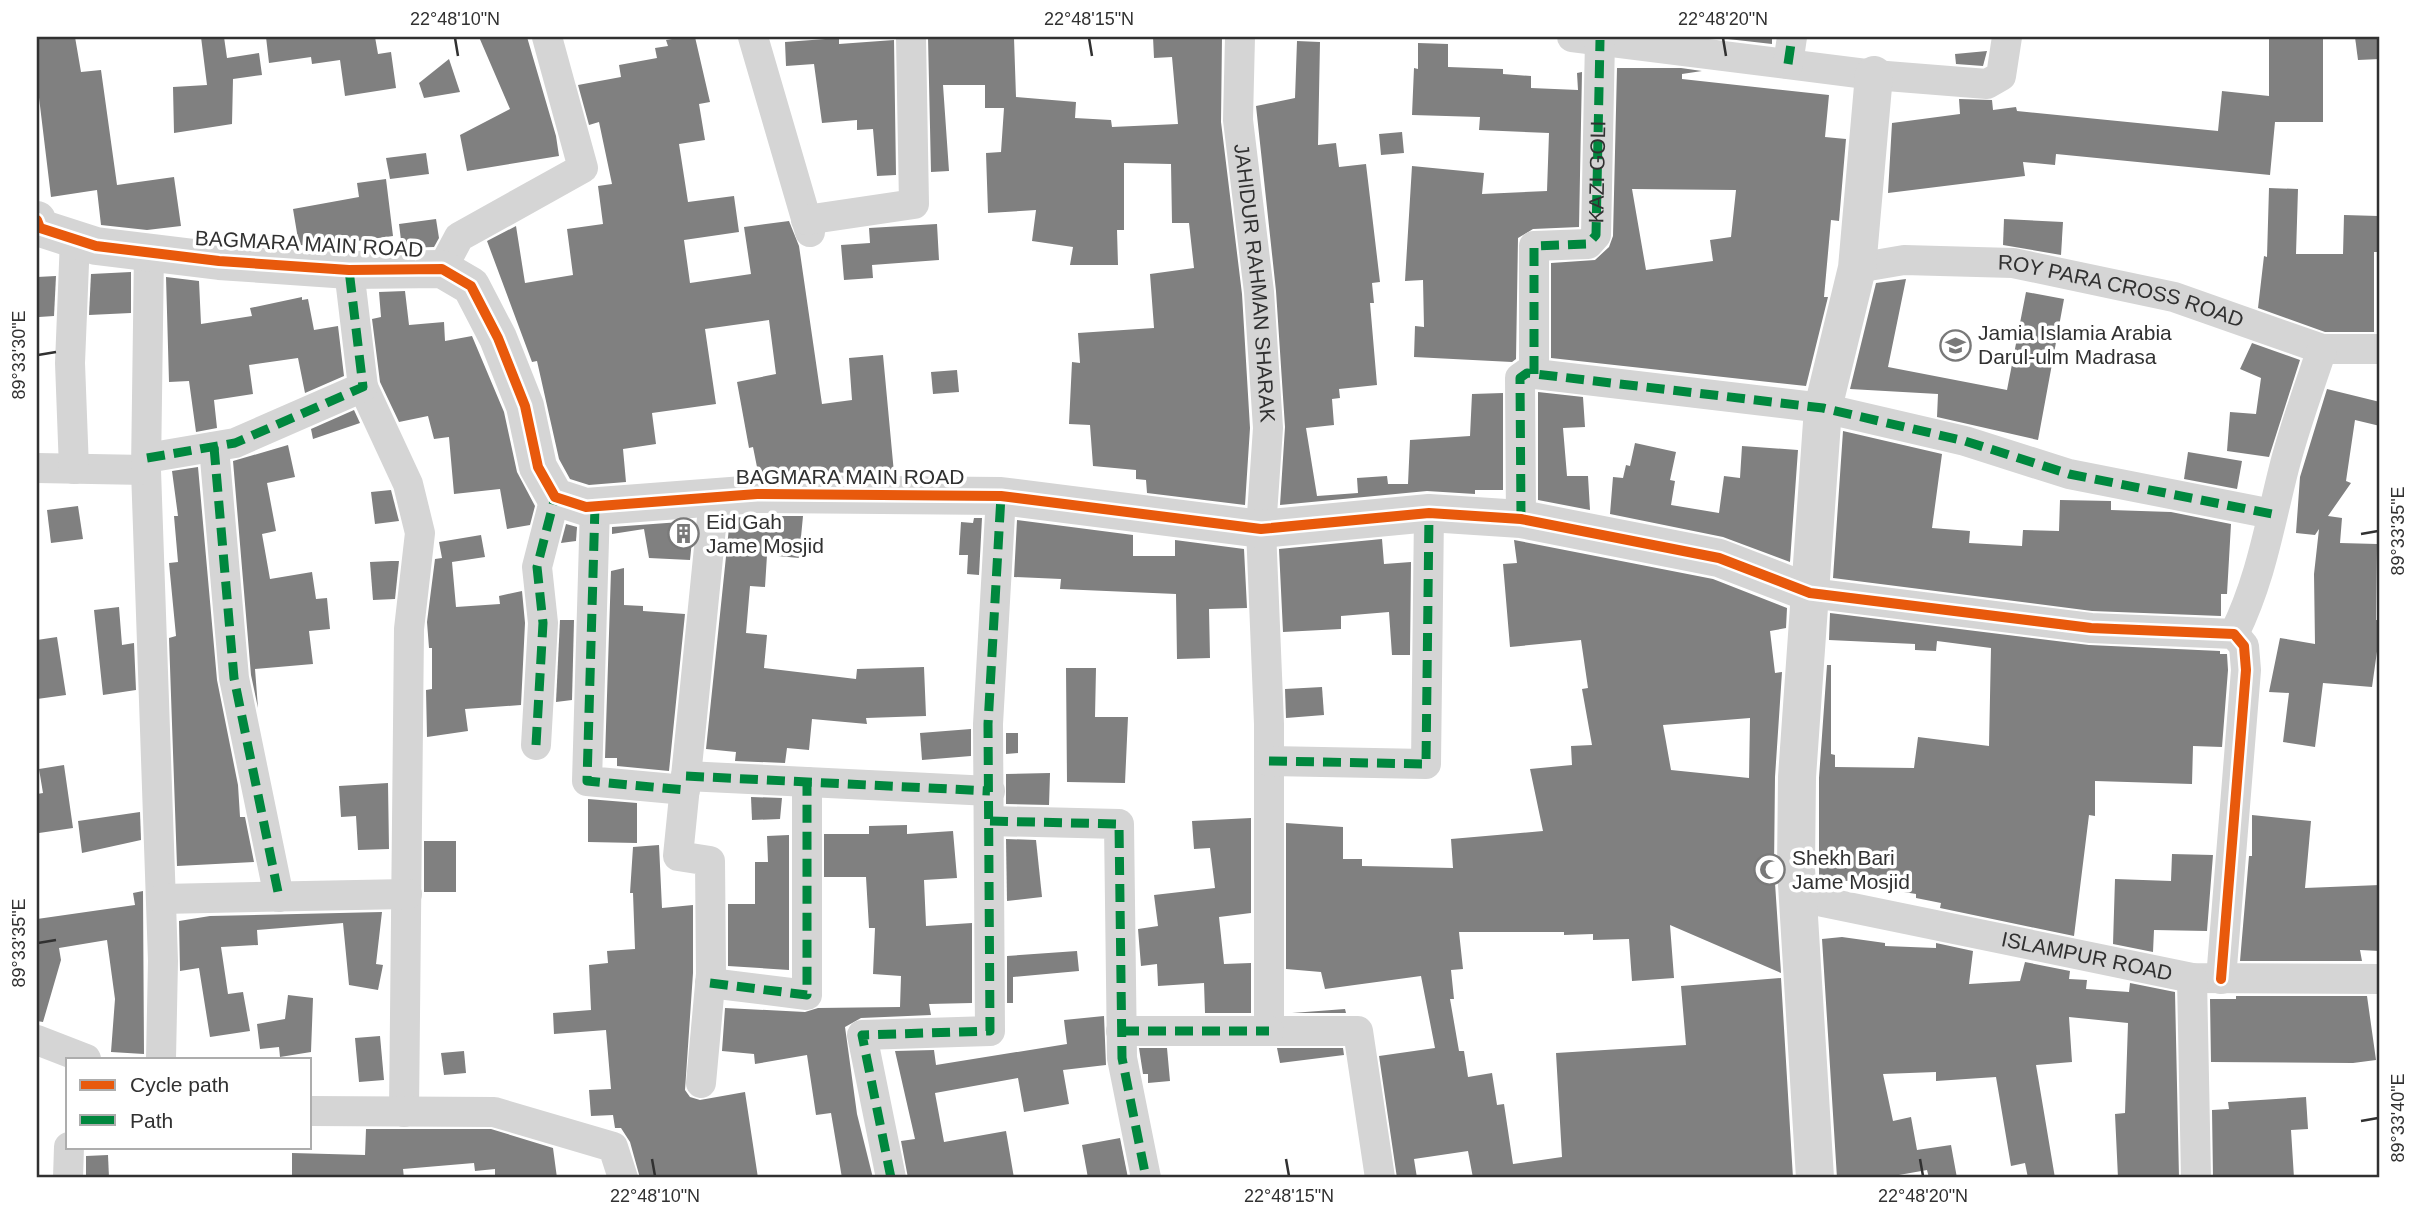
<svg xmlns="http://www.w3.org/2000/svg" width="2417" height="1215" font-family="Helvetica,sans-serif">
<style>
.building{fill:#808080;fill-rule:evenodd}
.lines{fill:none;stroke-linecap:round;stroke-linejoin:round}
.minor{stroke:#d5d5d5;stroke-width:30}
.tertiary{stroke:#d5d5d5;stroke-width:38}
.quiet{stroke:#00873e;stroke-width:9;stroke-dasharray:18 9;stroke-linecap:butt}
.cycleway-casing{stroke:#fff;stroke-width:15}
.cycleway{stroke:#e8590c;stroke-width:10}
.ticks{fill:none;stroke:#313131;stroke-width:2.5}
.labels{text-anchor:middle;stroke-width:7;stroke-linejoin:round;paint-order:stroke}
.street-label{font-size:21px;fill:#313131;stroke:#fff}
.poi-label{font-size:21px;fill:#313131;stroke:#fff;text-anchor:start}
.neatline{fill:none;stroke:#313131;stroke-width:2.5}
.ticks-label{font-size:18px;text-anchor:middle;fill:#313131}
</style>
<rect width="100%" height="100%" fill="#fff"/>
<g class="building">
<polygon points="37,37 75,37 81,72 101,70 117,185 174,177 181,226 147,230 101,225 97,190 51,197 37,81"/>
<polygon points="201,37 224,37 227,58 259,53 262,75 233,79 232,124 174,133 173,87 207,85"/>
<polygon points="266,37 375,37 378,54 391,52 396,88 345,96 340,60 312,64 311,57 269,63"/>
<polygon points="479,37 527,37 556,136 559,156 467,171 460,135 510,109"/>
<polygon points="684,37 695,37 710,102 699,104 705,140 679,144 688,202 734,196 739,232 684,240 690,283 751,274 744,227 789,221 799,246 822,404 852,400 849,358 883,355 894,473 758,472 753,447 749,448 737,382 776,374 769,320 705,329 716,404 652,413 656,444 623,449 626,482 589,485 570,479 559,459 537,361 532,362 487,241 516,226 525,283 573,275 567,229 603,224 598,186 612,184 599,122 589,125 578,85 621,77 619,65 657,58 655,48 668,46 666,40"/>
<polygon points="928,37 1014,38 1016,97 1076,102 1075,118 1111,120 1112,127 1178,124 1172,57 1154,58 1153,37 1222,37 1221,122 1242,294 1250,428 1245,505 1147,493 1146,480 1136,479 1136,470 1093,466 1090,425 1069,424 1072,362 1080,363 1078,333 1154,328 1150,274 1194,268 1189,223 1172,223 1171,164 1124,163 1124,230 1117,230 1118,265 1070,265 1073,247 1032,241 1036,210 988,213 986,153 1001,152 1004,108 985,108 985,85 943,85 949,171 931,172"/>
<polygon points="1710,37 1772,37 1772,44"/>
<polygon points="2269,37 2323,37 2323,122 2275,122 2270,175 2056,154 2055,165 2023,162 2025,176 1888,193 1892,123 1960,114 1959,99 1992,100 1993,110 2016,107 2017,111 2218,131 2222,91 2269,96"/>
<polygon points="2355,37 2380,37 2380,59 2358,60"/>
<polygon points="839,38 839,44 894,40 896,175 877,176 873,129 857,130 857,120 822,123 814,64 786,66 785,42"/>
<polygon points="1297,41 1320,42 1318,145 1336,143 1339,167 1366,164 1380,282 1372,283 1374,303 1370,303 1377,385 1339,389 1340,398 1332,399 1334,425 1306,428 1317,496 1358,493 1357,478 1387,476 1388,484 1408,484 1410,440 1470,436 1472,394 1503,393 1503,490 1475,490 1475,494 1427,491 1280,505 1285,427 1276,291 1256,106 1295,98"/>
<polygon points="1418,43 1448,44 1448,67 1503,69 1503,74 1531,76 1531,88 1578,90 1577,73 1582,72 1579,227 1533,229 1518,238 1516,359 1512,362 1414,357 1415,326 1424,327 1423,280 1405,281 1412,166 1484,173 1482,194 1547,191 1549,133 1479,130 1480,117 1412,115 1414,68 1418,69"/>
<polygon points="1987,51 1983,66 1956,64 1955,54"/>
<polygon points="449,59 460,92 424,98 419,83"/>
<path d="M 1617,68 L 1681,68 L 1702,71 L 1682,74 L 1682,79 L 1829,95 L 1825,137 L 1846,139 L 1839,221 L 1831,220 L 1824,297 L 1828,297 L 1806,386 L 1551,358 L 1551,263 L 1595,260 L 1609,247 L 1613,236 ZM 1632,189 L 1736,190 L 1731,237 L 1710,240 L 1713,261 L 1646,270 Z"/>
<polygon points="1402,132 1404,153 1381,155 1379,134"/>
<polygon points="426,153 429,174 390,179 386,158"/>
<polygon points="386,179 393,236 321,246 299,245 293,209 359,197 357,183"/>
<polygon points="2269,188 2298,189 2296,254 2343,254 2344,215 2378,216 2377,252 2374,252 2374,332 2325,332 2258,308 2264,256 2267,257"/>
<polygon points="436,219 439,238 434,247 402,248 399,224"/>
<polygon points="2004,219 2063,222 2061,255 2003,245"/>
<polygon points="937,224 939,260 872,265 873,278 844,280 841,245 870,243 869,228"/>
<polygon points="131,272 131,313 89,315 91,274"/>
<polygon points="56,276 54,316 39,317 37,277"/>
<polygon points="166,277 199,281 201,324 252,316 250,308 302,297 302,300 308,299 314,330 338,326 344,376 305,393 298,358 249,365 253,394 214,400 217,428 196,432 189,381 169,382"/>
<polygon points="1906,279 1888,367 2007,390 2026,292 2064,299 2038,440 1937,417 1938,394 1850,389 1876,283"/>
<polygon points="405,291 409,325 444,322 445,341 472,336 504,412 517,472 535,506 530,525 507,529 500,489 454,494 449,437 434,439 428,416 399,422 380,382 372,319 381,317 379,292"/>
<polygon points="2252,343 2300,360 2269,457 2227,451 2230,412 2256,414 2261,378 2240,369"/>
<polygon points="957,370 959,392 933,394 931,372"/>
<polygon points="2327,389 2380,402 2380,426 2355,420 2346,481 2351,483 2328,516 2342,518 2340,543 2377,544 2376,620 2380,620 2380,630 2372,687 2323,683 2315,747 2283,742 2289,693 2269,692 2280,638 2315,644 2314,574 2319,529 2315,535 2296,533 2300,477"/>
<polygon points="1538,392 1583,397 1585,427 1563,428 1567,476 1588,476 1590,510 1538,500"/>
<polygon points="354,410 360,423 313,439 311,429"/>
<polygon points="1843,431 1942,454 1932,528 1970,531 1969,543 2022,546 2023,530 2059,531 2060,500 2111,501 2111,510 2171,512 2231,524 2227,594 2221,594 2221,616 2092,611 1833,578"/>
<polygon points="1635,443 1676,452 1670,480 1675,481 1671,505 1719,513 1724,476 1740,478 1742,446 1798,450 1790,562 1723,537 1610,514 1613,477 1623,478 1626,465 1630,466"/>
<polygon points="288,445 295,477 267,483 276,531 262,534 270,579 312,572 316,599 327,598 330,629 309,631 313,664 255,669 258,708 251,675 233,461"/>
<polygon points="2188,452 2242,461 2237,489 2184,479"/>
<polygon points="198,467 217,680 238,785 240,817 245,817 254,862 177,866 169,638 176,636 169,563 178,562 174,516 178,516 172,471"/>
<polygon points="391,490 399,521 375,524 371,492"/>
<polygon points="78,506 83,539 51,543 47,510"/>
<polygon points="758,516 803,516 799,558 767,555 765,587 750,586 746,633 767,635 764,668 856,679 857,669 924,667 926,716 866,718 867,724 812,719 809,750 787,748 785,763 735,761 736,752 706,749 730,518"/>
<polygon points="974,518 982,518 979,575 967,574 968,555 959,555 961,522 973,523"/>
<polygon points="1017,520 1133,535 1133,556 1175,556 1175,540 1244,549 1247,608 1209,609 1210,658 1177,659 1176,594 1060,589 1061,579 1014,577"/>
<polygon points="694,521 690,560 649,558 644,529 612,534 612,527"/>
<polygon points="566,524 577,527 576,541 561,543"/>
<polygon points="481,535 485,557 452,562 456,607 500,604 499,596 522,591 525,623 521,705 465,709 468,731 427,737 426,690 432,689 432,648 429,648 427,622 435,559 442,558 439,542"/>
<polygon points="1382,539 1384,564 1411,562 1410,655 1392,655 1389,612 1341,616 1341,629 1283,632 1279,549"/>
<path d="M 1514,540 L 1713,579 L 1787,608 L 1786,628 L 1770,631 L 1775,673 L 1782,672 L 1775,777 L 1774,868 L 1781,973 L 1670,925 L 1674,978 L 1632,981 L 1629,939 L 1593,940 L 1593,934 L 1564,935 L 1564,932 L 1459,932 L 1463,969 L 1451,970 L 1454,999 L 1450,999 L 1459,1051 L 1464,1051 L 1468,1077 L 1492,1073 L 1497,1105 L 1504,1104 L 1513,1164 L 1562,1157 L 1556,1053 L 1686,1045 L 1681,986 L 1781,978 L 1793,1178 L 1473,1178 L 1468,1151 L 1414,1159 L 1417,1178 L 1397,1178 L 1379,1056 L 1435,1048 L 1421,976 L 1325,989 L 1321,972 L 1286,969 L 1286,823 L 1343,827 L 1343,859 L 1362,859 L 1362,866 L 1453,868 L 1451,839 L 1543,831 L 1530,769 L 1572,765 L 1571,746 L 1592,745 L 1582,689 L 1588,688 L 1581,640 L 1510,647 L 1503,564 L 1517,563 ZM 1750,718 L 1749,778 L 1671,770 L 1663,725 Z"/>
<polygon points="391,561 399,561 395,599 373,600 370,562"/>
<polygon points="624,568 624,605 643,606 643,611 685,614 669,771 617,766 617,758 605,758 611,571"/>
<polygon points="119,607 122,645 134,643 136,690 103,695 94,610"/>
<polygon points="1830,613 2089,645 2220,651 2220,654 2227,654 2228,670 2222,747 2193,746 2192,784 2095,781 2095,816 2089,815 2074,936 1940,908 1941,903 1916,898 1916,894 1879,888 1880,882 1819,880 1819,778 1827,665 1831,665 1831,754 1835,755 1835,767 1914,768 1918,737 1989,746 1991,648 1937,641 1936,651 1915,650 1915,644 1829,640"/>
<polygon points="560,620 574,620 572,700 556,702"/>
<polygon points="57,637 66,695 37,699 37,640"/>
<polygon points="1066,668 1096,668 1095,717 1128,717 1125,783 1067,782"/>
<polygon points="1322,687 1324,715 1286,718 1285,689"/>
<polygon points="971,729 971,756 922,760 920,733"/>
<polygon points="1006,733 1018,733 1018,753 1006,754"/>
<polygon points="64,765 73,828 39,833 37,794 43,793 39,769"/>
<polygon points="1050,773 1049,805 1006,804 1006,774"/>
<polygon points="388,783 389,849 358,850 356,816 341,817 339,786"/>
<polygon points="751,797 782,798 780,819 752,820"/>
<polygon points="588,799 637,803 637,843 588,842"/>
<polygon points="140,812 141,840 82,853 78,821"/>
<polygon points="2252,815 2311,821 2305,888 2380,885 2380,951 2360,950 2362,961 2240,961 2249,856 2252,856"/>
<polygon points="1251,818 1251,913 1219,917 1224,964 1251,963 1251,1013 1205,1013 1204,983 1158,986 1157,964 1141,966 1138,929 1158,926 1154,895 1215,888 1210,848 1194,849 1192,821"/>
<polygon points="907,825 907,834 953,831 957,878 924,880 926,926 972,923 972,1003 929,1004 931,1015 861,1018 845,1027 857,1114 873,1178 842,1178 831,1113 816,1115 807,1055 755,1064 754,1054 722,1051 725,1008 805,1012 818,1008 900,1007 901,976 873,974 875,928 869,928 866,877 824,877 824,834 869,834 869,826"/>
<polygon points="789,835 789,970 728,966 728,904 755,904 755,862 768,862 767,836"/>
<polygon points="1006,839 1036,840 1042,897 1007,901"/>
<rect x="424" y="841" width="32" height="51"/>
<polygon points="659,845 662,908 693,905 693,973 685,1090 690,1097 700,1100 745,1092 758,1178 640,1178 630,1142 621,1128 615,1128 613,1115 591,1116 589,1090 611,1089 606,1030 554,1034 553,1013 591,1010 589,965 608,963 607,951 635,949 633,893 630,893 633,847"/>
<polygon points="2172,854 2213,855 2207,931 2154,930 2153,952 2113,944 2115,879 2171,881"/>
<polygon points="143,891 144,1054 111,1052 115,999 107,940 59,948 61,960 43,1022 37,1021 37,919 135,905 133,893"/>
<polygon points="382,912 376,964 383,965 378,990 349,985 343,923 257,930 258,945 221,947 228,994 243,992 250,1031 210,1037 199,968 180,971 179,921 210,916"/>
<polygon points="1842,937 1885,943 1885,946 1936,948 1936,943 1973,951 1969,984 2020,981 2025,962 2070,971 2069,979 2087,980 2086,989 2129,992 2130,983 2175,992 2179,1178 2118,1178 2115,1114 2125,1113 2128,1023 2069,1017 2072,1062 2036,1065 2055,1178 2028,1178 2025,1163 2011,1166 1996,1077 1936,1081 1936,1072 1883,1074 1893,1121 1911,1117 1917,1150 1951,1145 1957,1178 1929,1178 1927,1170 1882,1178 1837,1178 1822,939"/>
<polygon points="1077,951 1079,971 1013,977 1013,1003 1007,1003 1007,956"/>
<polygon points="288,995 313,998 311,1052 280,1057 279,1047 260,1049 257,1024 285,1019"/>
<polygon points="2236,996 2367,996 2376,1060 2353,1063 2211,1062 2210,999 2236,999"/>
<polygon points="1345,1009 1346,1013 1292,1013"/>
<polygon points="1104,1016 1106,1065 1063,1070 1069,1104 1024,1112 1018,1078 935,1093 944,1142 1006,1131 1014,1178 908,1178 901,1141 915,1139 895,1051 934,1050 936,1065 1067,1044 1064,1020"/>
<polygon points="380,1036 384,1080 359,1082 355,1038"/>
<polygon points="1139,1048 1167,1048 1170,1081 1148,1083 1148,1074 1143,1074"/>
<polygon points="1277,1048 1343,1048 1344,1055 1280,1063"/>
<polygon points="464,1051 466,1073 444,1075 441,1053"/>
<polygon points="2306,1097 2308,1129 2291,1130 2294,1178 2213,1178 2212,1110 2229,1109 2228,1102"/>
<polygon points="366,1129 491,1129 553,1148 557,1178 495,1178 495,1169 475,1171 474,1163 403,1169 404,1178 292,1178 292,1153 365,1155"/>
<polygon points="1120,1138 1128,1178 1088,1178 1082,1145"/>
<polygon points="108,1155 109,1178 86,1178 86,1156"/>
</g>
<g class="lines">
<g class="minor">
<polyline points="753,37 810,232"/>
<path id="s1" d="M 1240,37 L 1238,120 L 1259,292 L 1268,428 L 1261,529 L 1269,724 L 1269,1031 L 1358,1031 L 1380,1178"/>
<polyline points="1572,37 1874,75 1987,84 2001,76 2007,37"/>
<polyline points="1788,64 1792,37"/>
<polyline points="806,220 914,204 911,37"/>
<path id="s2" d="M 1857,268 L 1904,260 L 2013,263 L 2174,297 L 2322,349 L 2380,349"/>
<polyline points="442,269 459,237 583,168 547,37"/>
<polyline points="1534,374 1534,246 1588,244 1596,235 1600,40"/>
<polyline points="363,387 408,484 420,533 409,629 404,1112"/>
<polyline points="214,447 234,678 279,897"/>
<polyline points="147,458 235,443 363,387 349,270"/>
<polyline points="37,468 146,470 163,961 161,1059"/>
<polyline points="74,469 70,363 75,239"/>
<polyline points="146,470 149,252"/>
<polyline points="595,506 587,781 685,790"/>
<polyline points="1521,519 1520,378 1527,373 1823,408 1965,441 2069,474 2272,514"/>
<polyline points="1810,593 2091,628 2234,634 2244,646 2246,670 2221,979"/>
<path d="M 2234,634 C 2261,579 2269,527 2284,468 C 2294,428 2309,388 2322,349"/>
<polyline points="536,745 543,623 537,567 555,497"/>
<polyline points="1269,761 1426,764 1429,513"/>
<polyline points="686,776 990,791"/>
<polyline points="990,821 1119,824 1122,1058 1146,1178"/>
<path id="s3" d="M 1799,897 L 2192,978 L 2380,979"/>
<polyline points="161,899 407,894"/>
<polyline points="2192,978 2196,1178"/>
<polyline points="710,983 807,995 807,782"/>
<polyline points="1121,1031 1269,1031"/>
<polyline points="37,1040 86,1059"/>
<polyline points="701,1083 711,974 710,861 678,856 714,498"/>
<polyline points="310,1111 494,1112 613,1147 623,1178"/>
<polyline points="68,1178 69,1147"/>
<polyline points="891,1178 862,1035 990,1031 988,724 1001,496"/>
</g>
<g class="tertiary">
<polyline points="37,220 40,228 96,246 219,261 349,270 442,269 471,286 498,338 525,406 538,467 555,497 586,507 757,494 1001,496 1261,529 1429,513 1521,519 1719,558 1810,593"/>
<polyline points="1815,1178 1796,868 1797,777 1823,408 1857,268 1874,75"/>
</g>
<g class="quiet">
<polyline points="1788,64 1792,37"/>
<path id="s4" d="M 1534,374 L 1534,246 L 1588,244 L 1596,235 L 1600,40"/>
<polyline points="214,447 234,678 279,897"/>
<polyline points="147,458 235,443 363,387 349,270"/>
<polyline points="595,506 587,781 685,790"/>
<polyline points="1521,519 1520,378 1527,373 1823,408 1965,441 2069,474 2272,514"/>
<polyline points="536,745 543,623 537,567 555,497"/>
<polyline points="1269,761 1426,764 1429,513"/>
<polyline points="686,776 990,791"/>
<polyline points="990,821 1119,824 1122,1058 1146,1178"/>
<polyline points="710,983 807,995 807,782"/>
<polyline points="1121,1031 1269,1031"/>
<polyline points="891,1178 862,1035 990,1031 988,724 1001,496"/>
</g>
<defs>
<polyline id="cycleway" points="37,220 40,228 96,246 219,261 349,270 442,269 471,286 498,338 525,406 538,467 555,497 586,507 757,494 1001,496 1261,529 1429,513 1521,519 1719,558 1810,593 2091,628 2234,634 2244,646 2246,670 2221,979"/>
</defs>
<use href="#cycleway" class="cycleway-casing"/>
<use href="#cycleway" class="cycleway"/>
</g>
<path class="ticks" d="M 455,38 L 458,56M 1089,38 L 1092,56M 1723,38 L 1726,56M 38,355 L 56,352M 2361,534 L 2378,531M 38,943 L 56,940M 2361,1121 L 2378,1118M 652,1159 L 655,1176M 1286,1159 L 1289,1176M 1920,1159 L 1923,1176"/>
<defs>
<symbol id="school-ring" viewBox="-11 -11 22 22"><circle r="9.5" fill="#fff" stroke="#797979" stroke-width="1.5"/><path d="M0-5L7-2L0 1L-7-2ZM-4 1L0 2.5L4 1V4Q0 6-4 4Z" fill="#797979"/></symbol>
<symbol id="building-ring" viewBox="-11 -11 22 22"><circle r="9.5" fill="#fff" stroke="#797979" stroke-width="1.5"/><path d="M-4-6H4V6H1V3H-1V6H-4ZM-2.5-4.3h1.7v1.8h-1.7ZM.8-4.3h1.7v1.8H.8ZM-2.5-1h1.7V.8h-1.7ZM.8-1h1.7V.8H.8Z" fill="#797979"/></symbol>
<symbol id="mosque-ring" viewBox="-11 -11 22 22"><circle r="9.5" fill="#fff" stroke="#797979" stroke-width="1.5"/><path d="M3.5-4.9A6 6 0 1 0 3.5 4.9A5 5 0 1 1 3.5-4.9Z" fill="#797979"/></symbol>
</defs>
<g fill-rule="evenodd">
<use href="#school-ring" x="1938" y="328" width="35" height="35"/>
<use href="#building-ring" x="666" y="516" width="35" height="35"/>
<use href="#mosque-ring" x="1752" y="852" width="35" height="35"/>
</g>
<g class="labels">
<g class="street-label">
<text dy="7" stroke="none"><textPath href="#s4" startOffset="257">KAZI GOLI</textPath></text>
<text transform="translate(309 244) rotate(3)" y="7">BAGMARA MAIN ROAD</text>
<text dy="7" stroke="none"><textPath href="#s1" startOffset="247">JAHIDUR RAHMAN SHARAK</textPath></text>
<text dy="7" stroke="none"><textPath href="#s2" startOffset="268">ROY PARA CROSS ROAD</textPath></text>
<text x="850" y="484">BAGMARA MAIN ROAD</text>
<text dy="7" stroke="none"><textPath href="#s3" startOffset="294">ISLAMPUR ROAD</textPath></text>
</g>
<g class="poi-label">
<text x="1978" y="340">Jamia Islamia Arabia<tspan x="1978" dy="24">Darul-ulm Madrasa</tspan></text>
<text x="706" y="529">Eid Gah<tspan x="706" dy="24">Jame Mosjid</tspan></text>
<text x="1792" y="865">Shekh Bari<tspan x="1792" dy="24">Jame Mosjid</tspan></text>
</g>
</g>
<rect width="2417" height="1215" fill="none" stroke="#ffffff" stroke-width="77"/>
<rect x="66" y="1058" width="245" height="91" fill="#ffffff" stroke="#adadad" stroke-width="2"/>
<rect x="80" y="1080" width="35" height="10" fill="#e8590c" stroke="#adadad" stroke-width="2"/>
<text x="130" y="1092" font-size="21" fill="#313131">Cycle path</text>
<rect x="80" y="1115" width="35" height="10" fill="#00873e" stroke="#adadad" stroke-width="2"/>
<text x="130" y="1128" font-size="21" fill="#313131">Path</text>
<rect x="38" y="38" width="2340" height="1138" class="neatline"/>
<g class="ticks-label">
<text x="455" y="25">22°48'10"N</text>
<text x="1089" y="25">22°48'15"N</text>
<text x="1723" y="25">22°48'20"N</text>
<text transform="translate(19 355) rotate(-90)" y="6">89°33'30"E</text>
<text transform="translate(2398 531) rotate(-90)" y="6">89°33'35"E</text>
<text transform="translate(19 943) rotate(-90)" y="6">89°33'35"E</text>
<text transform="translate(2398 1118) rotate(-90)" y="6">89°33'40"E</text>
<text x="655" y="1202">22°48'10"N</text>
<text x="1289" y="1202">22°48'15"N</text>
<text x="1923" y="1202">22°48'20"N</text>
</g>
</svg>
